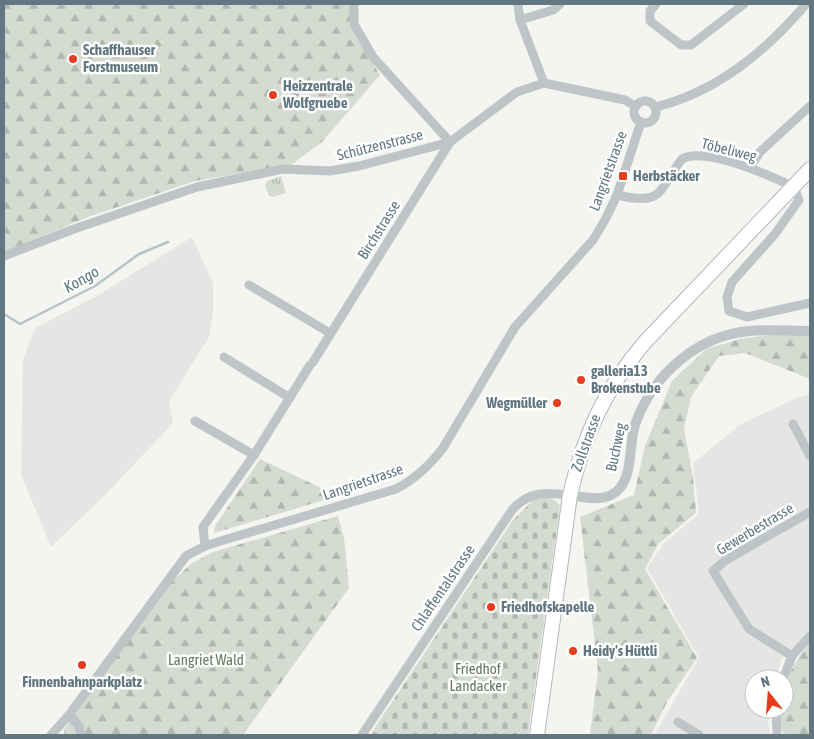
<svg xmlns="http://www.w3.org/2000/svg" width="814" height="739" font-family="'Asap Condensed',sans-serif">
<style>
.built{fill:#e5e6e4}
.grass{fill:url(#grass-tufts)}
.forest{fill:url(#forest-firs)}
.cemetery{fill:url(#cemetery-stones)}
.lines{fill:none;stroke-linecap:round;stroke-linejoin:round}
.stream{stroke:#b6c4c7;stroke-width:2.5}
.primary-casing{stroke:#b2b7ba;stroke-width:16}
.minor{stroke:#bfc4c6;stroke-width:9}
.tertiary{stroke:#bfc4c6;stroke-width:10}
.primary{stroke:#fff;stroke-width:14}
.poi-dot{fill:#e73c1d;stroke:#fff;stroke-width:2}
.labels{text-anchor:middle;stroke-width:5;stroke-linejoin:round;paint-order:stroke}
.poi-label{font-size:15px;font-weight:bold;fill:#627782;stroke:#fff;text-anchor:start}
.street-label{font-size:15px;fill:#627782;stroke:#fff}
.park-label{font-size:15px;fill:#687961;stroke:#fff}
.water-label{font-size:16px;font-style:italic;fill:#5e797f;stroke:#fff}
</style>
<defs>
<pattern id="grass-tufts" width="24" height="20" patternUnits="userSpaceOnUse" patternTransform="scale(1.25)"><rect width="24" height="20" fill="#d6dbd1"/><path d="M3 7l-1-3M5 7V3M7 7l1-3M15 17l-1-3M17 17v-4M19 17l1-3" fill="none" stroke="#b1b6af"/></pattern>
<pattern id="forest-firs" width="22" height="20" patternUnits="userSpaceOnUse" patternTransform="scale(1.25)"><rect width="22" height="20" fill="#d6dbd1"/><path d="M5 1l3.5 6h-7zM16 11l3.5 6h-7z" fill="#b1b6af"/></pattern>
<pattern id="cemetery-stones" width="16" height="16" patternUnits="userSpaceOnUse" patternTransform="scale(1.25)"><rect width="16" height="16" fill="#d6dbd1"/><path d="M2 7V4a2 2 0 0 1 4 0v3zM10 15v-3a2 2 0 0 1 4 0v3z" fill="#b1b6af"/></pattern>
</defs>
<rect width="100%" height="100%" fill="#f4f4f0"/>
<g class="built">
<polygon points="192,237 213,283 213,313 209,337 169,401 173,423 106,494 51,547 21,474 23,360 35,328 97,296"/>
<polygon points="810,394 810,631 781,660 777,679 754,679 754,709 771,709 768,723 771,735 654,735 699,658 647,568 664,543 699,514 693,463 741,424 799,397"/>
</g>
<polygon class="grass" points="281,176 286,193 273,197 269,196 265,186 267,181"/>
<g class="forest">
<polygon points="4,4 358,4 350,14 356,37 380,75 322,142 291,165 195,181 88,217 4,252"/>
<polygon points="784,333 810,334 810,379 745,353 719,356 691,397 684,429 693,477 696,513 658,544 645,569 697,658 667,702 651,735 590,735 598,671 580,517 634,495 645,446 672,381 706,349 740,339"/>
<polygon points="260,459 338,496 214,533 215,526"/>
<polygon points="338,516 344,538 349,588 243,735 64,735 64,729 169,584 192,563 213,552"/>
<path d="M 810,643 L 810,735 L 783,735 L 780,719 L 781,709 L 784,709 C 784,680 792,665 810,643 Z"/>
</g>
<polygon class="cemetery" points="535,498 551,498 560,505 528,735 370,735 513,520"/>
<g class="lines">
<polyline class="stream" points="4,314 20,324 95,286 139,254 168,242"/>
<defs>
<path id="primary" d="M 537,735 L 570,495 C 584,435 604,390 645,342 L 810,169"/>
</defs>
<use href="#primary" class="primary-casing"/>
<g class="minor">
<polyline points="354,4 354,24 373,57 450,142"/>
<polyline points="518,4 520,20 553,10 560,4"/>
<polyline points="656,4 650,11 650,21 681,45 691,45 744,4"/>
<polyline points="520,20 544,83"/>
<circle cx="645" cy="112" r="11"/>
<path d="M 656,107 C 718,91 765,52 806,4"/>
<polyline points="750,167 760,152 810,106"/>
<path d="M 617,195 C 665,206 657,191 682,159 C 705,146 771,176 794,187 L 799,200 L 775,234 L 732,282 L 727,297 L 729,311 L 747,317 L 810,303"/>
<polyline points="4,256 74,229 197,187 283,169 330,171 359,166 450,142 517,92 544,83 625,100 635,106"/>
<polyline points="249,285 330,333"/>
<polyline points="224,357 290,398"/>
<polyline points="313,362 450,142"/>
<polyline points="195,421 254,455"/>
<polyline points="793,424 810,456"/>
<polyline points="205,546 203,527 254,455 310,365"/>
<polyline points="792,656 749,629 713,571 726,560 810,512"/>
<polyline points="783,679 792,656 810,636"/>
<polyline points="776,709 777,735"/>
<polyline points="69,715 79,726 81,735"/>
<polyline points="678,722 699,735"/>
<path d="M 51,735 L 69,715 L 186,556 L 205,546 L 224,540 L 396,489 C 416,478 429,466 443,448 L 515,327 L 593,240 L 605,220 L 617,195 L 641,122"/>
<path d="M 362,735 L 512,510 C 529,491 546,492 570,495"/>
</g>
<path class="tertiary" d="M 570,495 C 586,498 608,503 620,488 C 634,470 628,442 636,422 C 654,374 697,336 749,331 C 769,329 790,331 810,331"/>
<use href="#primary" class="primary"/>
</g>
<g class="poi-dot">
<circle cx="73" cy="59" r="5"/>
<circle cx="273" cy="95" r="5"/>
<rect x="618" y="171" width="10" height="10" rx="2.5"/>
<circle cx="581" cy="380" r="5"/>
<circle cx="557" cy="403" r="5"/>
<circle cx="491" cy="607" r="5"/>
<circle cx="573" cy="651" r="5"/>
<circle cx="82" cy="665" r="5"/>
</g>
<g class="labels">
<g class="poi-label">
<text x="83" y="55">Schaffhauser<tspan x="83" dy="17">Forstmuseum</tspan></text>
<text x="283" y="91">Heizzentrale<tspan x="283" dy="17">Wolfgruebe</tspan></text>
<text x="633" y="181">Herbstäcker</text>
<text x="591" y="376">galleria13<tspan x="591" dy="17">Brokenstube</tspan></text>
<text x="547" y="408" text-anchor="end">Wegmüller</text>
<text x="501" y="612">Friedhofskapelle</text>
<text x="583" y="656">Heidy's Hüttli</text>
<text x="82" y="687" text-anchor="middle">Finnenbahnparkplatz</text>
</g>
<g class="street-label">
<text transform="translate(380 145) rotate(-14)" y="5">Schützenstrasse</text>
<text transform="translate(729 150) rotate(14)" y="5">Töbeliweg</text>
<text transform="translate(608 171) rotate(-70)" y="5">Langrietstrasse</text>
<text transform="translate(379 230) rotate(-58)" y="5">Birchstrasse</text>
<text transform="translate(586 443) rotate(-70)" y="5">Zollstrasse</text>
<text transform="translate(616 447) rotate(-78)" y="5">Buchweg</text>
<text transform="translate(363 482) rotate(-19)" y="5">Langrietstrasse</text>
<text transform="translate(755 529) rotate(-31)" y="5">Gewerbestrasse</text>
<text transform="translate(443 588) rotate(-56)" y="5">Chlaffentalstrasse</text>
</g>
<g class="park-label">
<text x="206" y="665">Langriet Wald</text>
<text x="478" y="674">Friedhof<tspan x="478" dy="17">Landacker</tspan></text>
</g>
<g class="water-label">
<text transform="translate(81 279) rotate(-30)" y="6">Kongo</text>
</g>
</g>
<rect width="814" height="739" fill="none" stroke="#627782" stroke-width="10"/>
<g transform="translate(769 694) rotate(343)"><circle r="24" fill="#ffffff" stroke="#c0c9cd"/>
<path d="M0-4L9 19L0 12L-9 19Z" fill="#e73c1d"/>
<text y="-8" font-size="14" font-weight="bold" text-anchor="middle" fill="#627782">N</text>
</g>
</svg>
